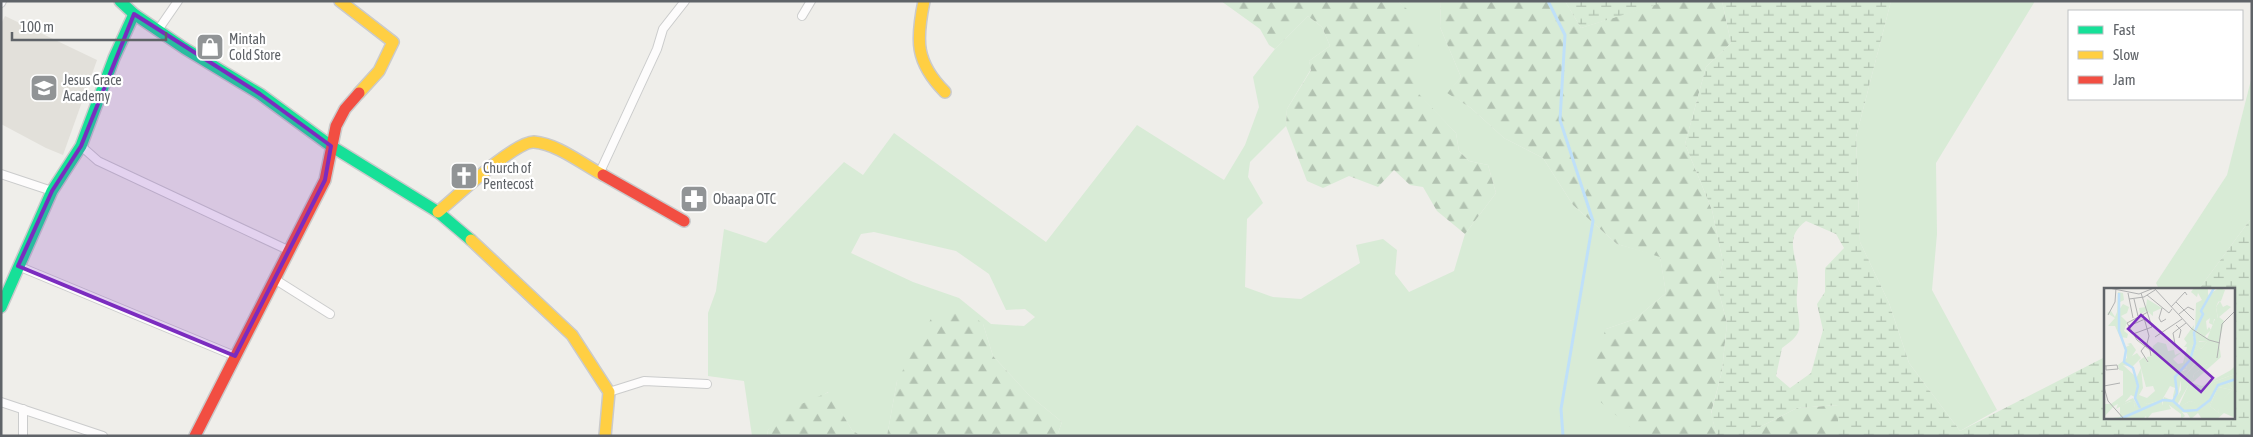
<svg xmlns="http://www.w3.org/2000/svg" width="2253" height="437" font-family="'Asap Condensed',sans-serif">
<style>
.education{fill:#e2e0da}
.green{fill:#d8ebd6;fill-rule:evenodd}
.forest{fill:url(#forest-firs)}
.wetland{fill:url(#wetland-marsh);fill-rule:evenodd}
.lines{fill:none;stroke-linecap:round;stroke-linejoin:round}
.stream{stroke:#bfe0f9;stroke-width:3}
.street-casing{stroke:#cbcccc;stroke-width:10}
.fast-casing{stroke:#cacacb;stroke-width:14}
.slow-casing{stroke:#cacacb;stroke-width:14}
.jam-casing{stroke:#cacacb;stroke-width:14}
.street{stroke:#fdfcfc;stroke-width:8}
.fast{stroke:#16e098;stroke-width:11}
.slow{stroke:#ffcf43;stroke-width:11}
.jam{stroke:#f24e42;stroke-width:11}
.marked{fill:#7b2cbf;fill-opacity:0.2;stroke:#7b2cbf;stroke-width:4;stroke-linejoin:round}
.labels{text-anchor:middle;stroke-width:4.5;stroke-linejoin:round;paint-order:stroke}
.poi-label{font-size:14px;fill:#5f6368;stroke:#fff;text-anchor:start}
.inset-river{fill:none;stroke:#bfe0f9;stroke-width:2.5}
.inset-road{fill:none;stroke:#b1b2b2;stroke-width:1}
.view{fill:#7b2cbf;fill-opacity:0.15;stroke:#7b2cbf;stroke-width:2.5}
.inset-edge{fill:none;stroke:#5f6368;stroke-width:2.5}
</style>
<defs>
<pattern id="forest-firs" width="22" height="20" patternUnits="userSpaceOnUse" patternTransform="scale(1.25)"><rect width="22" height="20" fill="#d8ebd6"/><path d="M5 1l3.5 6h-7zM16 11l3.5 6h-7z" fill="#b2c2b1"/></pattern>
<pattern id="wetland-marsh" width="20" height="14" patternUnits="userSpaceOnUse" patternTransform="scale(1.25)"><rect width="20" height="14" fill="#d8ebd6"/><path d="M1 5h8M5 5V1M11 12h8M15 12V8" fill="none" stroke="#b2c2b1"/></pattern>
</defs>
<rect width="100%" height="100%" fill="#efeeea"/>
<polygon class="education" points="5,16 97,60 63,155 46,148 1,124 1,24"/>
<g class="green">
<path d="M 1398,1 L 1441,1 L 1440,27 L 1461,77 L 1448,93 L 1471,108 L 1504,138 L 1543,158 L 1573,205 L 1617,244 L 1660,256 L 1666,293 L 1635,319 L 1606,329 L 1638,434 L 1648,436 L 1057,436 L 1062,422 L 1029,395 L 993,356 L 983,324 L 897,381 L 887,436 L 861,436 L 852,430 L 828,392 L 768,430 L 767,436 L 752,436 L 744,381 L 708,376 L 708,313 L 716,291 L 724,229 L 766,243 L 844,162 L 863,175 L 894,133 L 1046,242 L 1137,125 L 1224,180 L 1245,145 L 1259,107 L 1253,77 L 1275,49 L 1308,16 L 1322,27 L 1330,46 L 1309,61 L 1311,69 L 1287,109 L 1286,126 L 1250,162 L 1248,177 L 1263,203 L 1247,219 L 1245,287 L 1273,297 L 1301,299 L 1360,263 L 1356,245 L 1383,239 L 1397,250 L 1395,274 L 1409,292 L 1454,271 L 1465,234 L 1496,193 L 1488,165 L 1469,161 L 1459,151 L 1456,133 L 1415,91 C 1416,61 1423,23 1398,1 ZM 874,232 L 956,251 L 989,274 L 1006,310 L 1025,309 L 1035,317 L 1024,326 L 991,324 L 959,298 L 913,282 L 851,253 L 861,234 Z"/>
<polygon points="1891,1 2035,1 1936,163 1937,234 1932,290 1997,410 1960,431 1909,363 1889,303 1860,242 1856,137"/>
<polygon points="2252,76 2252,217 2199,289 2159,289 2156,283 2227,175"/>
</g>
<g class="forest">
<polygon points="1221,1 1398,1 1408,10 1419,31 1416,91 1456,133 1459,151 1469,161 1488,165 1496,193 1465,234 1437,211 1423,187 1410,185 1394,170 1378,187 1349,176 1323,188 1307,181 1286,126 1287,109 1311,70 1309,61 1330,46 1322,27 1308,16 1275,49 1269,45 1260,29"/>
<polygon points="1441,1 1565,1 1581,28 1662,2 1722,1 1731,43 1706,67 1685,144 1712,210 1723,262 1717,285 1727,323 1722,371 1711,413 1717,436 1648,436 1638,434 1596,398 1593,360 1606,329 1635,319 1666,293 1660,257 1617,244 1573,205 1543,158 1504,138 1471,108 1447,93 1461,77 1440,27"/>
<polygon points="965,309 983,324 993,356 1029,395 1062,422 1057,436 887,436 897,381 932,317"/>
<polygon points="829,392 852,430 861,436 767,436 768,430 799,405"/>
<polygon points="1839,405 1838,436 1742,436 1797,408"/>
</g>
<g class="wetland">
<polygon points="1565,1 1668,1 1581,28"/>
<path d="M 1722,1 L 1891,1 L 1856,137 L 1860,242 L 1889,303 L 1909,363 L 1960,431 L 2105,357 L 2106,418 L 2234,418 L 2234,290 L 2199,289 L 2252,217 L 2252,436 L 1838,436 L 1838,405 L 1797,408 L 1742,436 L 1717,436 L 1711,414 L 1722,371 L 1727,323 L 1717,285 L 1723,262 L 1712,210 L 1685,144 L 1706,67 L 1731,43 ZM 1806,221 L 1836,234 L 1844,248 L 1825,268 L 1825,292 L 1817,304 L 1823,330 L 1811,373 L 1790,388 L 1776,376 L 1782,348 C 1804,333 1800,329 1797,305 C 1796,296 1798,287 1798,278 C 1797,254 1783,238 1806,221 Z"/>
</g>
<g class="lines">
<polyline class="stream" points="1548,1 1565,35 1560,120 1593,221 1561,409 1563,436"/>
<defs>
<g id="street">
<polyline points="1,3 2,1"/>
<polyline points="802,16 811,1"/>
<polyline points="158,30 178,1"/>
<polyline points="81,146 98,161 290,251"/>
<polyline points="1,174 52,191"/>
<polyline points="599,174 657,49 663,29 685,1"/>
<polyline points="18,266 235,356"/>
<polyline points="276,280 330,314"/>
<polyline points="609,392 644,381 707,384"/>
<polyline points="1,402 103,436"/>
<polyline points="23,409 23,436"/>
</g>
<g id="fast">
<polyline points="120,1 134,14 184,48 260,94 331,146 438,212 471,240"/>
<polyline points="1,307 52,191 81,146 114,58 134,14"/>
</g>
<g id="slow">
<polyline points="340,1 393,42 379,71 359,93"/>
<path d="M 924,1 C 916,40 915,62 945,92"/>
<path d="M 438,212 C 455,198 515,141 534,142 C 558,144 582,164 603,175"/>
<polyline points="471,240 572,335 609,392 605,436"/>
</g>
<g id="jam">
<polyline points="603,175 684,221"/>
<polyline points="195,436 325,180 336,126 345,109 359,93"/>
</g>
</defs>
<use href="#street" class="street-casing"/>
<use href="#fast" class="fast-casing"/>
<use href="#slow" class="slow-casing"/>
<use href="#jam" class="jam-casing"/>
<use href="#street" class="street"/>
<use href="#fast" class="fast"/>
<use href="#slow" class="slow"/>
<use href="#jam" class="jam"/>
</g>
<path class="marked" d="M 134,14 L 260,94 L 331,146 L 325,180 L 235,356 L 18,266 L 52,191 L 81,146 Z"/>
<defs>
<symbol id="shop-square" viewBox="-11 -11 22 22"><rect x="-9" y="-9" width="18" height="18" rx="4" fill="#919496" stroke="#fff"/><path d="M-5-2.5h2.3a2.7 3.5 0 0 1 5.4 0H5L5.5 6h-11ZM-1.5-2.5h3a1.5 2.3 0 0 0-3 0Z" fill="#fff"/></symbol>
<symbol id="school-square" viewBox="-11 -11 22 22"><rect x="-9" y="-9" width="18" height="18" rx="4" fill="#919496" stroke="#fff"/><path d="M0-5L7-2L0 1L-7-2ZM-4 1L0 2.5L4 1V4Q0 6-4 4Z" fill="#fff"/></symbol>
<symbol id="church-square" viewBox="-11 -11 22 22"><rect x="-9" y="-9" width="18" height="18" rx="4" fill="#919496" stroke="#fff"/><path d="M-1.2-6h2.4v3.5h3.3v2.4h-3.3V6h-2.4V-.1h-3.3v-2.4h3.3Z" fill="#fff"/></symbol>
<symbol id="pharmacy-square" viewBox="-11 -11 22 22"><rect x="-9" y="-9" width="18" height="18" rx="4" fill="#919496" stroke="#fff"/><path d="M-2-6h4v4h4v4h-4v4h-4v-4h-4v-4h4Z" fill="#fff"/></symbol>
</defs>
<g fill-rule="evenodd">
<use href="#shop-square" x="194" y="31" width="32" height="32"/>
<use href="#school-square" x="28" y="72" width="32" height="32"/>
<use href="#church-square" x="448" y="160" width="32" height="32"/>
<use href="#pharmacy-square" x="678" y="183" width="32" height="32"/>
</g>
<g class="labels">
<g class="poi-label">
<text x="229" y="44">Mintah<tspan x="229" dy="16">Cold Store</tspan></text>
<text x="63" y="85">Jesus Grace<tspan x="63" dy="16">Academy</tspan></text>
<text x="483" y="173">Church of<tspan x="483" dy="16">Pentecost</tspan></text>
<text x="713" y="204">Obaapa OTC</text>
</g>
</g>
<g transform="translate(2104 288)">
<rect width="131" height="131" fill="#efeeea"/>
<path d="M 14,4 L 19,5 L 20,12 L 16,14 L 15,22 L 19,16 L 25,19 L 23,25 L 17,28 L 23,34 L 20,43 L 24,46 L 23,50 L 16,49 L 11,38 L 4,38 L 11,30 L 3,25 L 7,23 L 11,29 L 13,24 ZM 116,13 L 119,19 L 123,17 L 127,19 L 115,29 L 120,33 L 115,55 L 117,69 L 88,95 L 90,86 L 103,76 L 103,51 L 111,31 L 114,30 L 112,19 ZM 90,37 L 89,49 L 92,54 L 88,58 L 88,66 L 81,70 L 83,81 L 79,82 L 74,107 L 69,108 L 71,100 L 66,98 L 58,112 L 43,116 L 27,107 L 21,114 L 29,110 L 35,120 L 30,120 L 31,115 L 26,113 L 12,121 L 14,116 L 10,118 L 0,129 L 0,111 L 3,111 L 0,112 L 1,116 L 7,116 L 19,107 L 19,83 L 15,82 L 14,77 L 23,70 L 22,59 L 26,57 L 23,56 L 27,55 L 32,62 L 28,68 L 33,65 L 37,70 L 28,79 L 19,77 L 31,88 L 31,93 L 37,80 L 35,73 L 40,69 L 44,75 L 43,69 L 48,68 L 49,58 L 54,54 L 62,56 L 64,63 L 70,62 L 71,67 L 78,64 L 69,71 L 74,76 L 79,75 L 83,59 L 80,59 L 83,55 L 80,51 ZM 37,80 L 42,99 L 49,98 L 51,103 L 43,110 L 35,107 L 39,100 ZM 131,78 L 131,86 L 98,98 L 127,82 ZM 114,99 L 128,102 L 114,116 L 115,125 L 106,118 Z" fill="#d8ebd6" fill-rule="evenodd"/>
<path d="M 90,0 L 104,0 L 104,7 L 115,0 L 121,2 L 117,13 L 112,14 L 111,6 L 99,17 L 95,38 L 91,43 L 92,15 L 98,12 L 94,5 L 93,9 L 87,4 ZM 43,11 L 58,20 L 49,24 L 49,28 L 43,23 L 36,26 L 35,20 L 42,19 ZM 91,43 L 95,54 L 103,54 L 97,61 L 92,57 L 95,61 L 90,63 L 87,72 L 92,74 L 80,89 L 85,91 L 84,98 L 73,117 L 77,118 L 86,113 L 97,116 L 113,96 L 124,95 L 131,104 L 131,130 L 120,125 L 113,131 L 98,131 L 94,125 L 87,131 L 83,125 L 78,124 L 81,128 L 77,131 L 77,126 L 65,117 L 58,118 L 60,109 L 70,113 L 69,108 L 74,107 L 77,102 L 77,84 L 83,81 L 81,70 L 88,66 L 88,58 L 92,53 ZM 114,99 L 128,102 L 113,116 L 115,125 L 106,118 Z" fill="#d8ebd6" fill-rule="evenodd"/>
<path d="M 112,5 L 115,8 L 112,13 L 116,10 L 112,19 L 114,31 L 110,31 L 109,37 L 105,35 L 106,30 L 102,33 L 103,42 L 105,39 L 107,42 L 101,48 L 105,53 L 103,76 L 90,86 L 88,95 L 98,98 L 131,86 L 131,104 L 124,95 L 116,95 L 97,117 L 86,113 L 74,120 L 84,98 L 84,91 L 80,89 L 92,75 L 87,72 L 90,63 L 94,61 L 92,56 L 97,61 L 103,54 L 92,53 L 91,43 L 97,31 L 96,19 L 107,6 ZM 30,107 L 43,116 L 58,112 L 58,117 L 65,117 L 67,121 L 48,125 L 43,131 L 42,128 L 39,131 L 0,131 L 16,129 L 16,118 L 27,113 L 31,115 L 30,120 L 35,120 Z" fill="#d8ebd6"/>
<path class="inset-river" d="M 15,5 L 15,43 L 22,62 L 20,74 L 29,80 L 34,98 L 31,110 L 36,120M 69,113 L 73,105 L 71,89 L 86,72 L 91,55 L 90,45 L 99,26 L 97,23 L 110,0M 16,131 L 59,112 L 69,113 L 80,123 L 93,122 L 106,112 L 114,97 L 132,91"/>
<path class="inset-road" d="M 5,0 L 35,6 L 50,0M 50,0 L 88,41 L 105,52 L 116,55M 24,5 L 29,30M 43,7 L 65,25 L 68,21M 25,11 L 40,9 L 51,2M 30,11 L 34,28M 72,14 L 90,32M 67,19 L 81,4 L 83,7M 58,20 L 55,30 L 57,34 L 62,31M 44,24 L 23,35 L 33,52 L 46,62 L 47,68M 39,26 L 45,48 L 42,59M 75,26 L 84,19 L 90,22M 4,27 L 11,14 L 12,0M 72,37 L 77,42 L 75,50M 25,38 L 41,31M 29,46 L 48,39 L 37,5M 51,49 L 78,31M 71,56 L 69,45 L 82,35M 41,58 L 37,63 L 44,74M 113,70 L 118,36 L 132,22M 0,78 L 13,77 L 14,81M 2,78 L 2,82 L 14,81M 0,98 L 16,95M 0,99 L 4,113 L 20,131"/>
<path class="view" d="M 37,27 L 109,90 L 97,104 L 24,41 Z"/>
<rect width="131" height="131" class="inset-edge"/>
</g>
<rect width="2253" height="437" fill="none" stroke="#5f6368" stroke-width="5"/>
<rect x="2068" y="10" width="175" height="90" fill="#ffffff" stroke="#bfc1c3"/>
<rect x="2078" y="26" width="25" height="8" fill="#16e098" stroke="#bfc1c3"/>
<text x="2113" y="35" font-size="15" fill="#5f6368">Fast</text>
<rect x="2078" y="51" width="25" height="8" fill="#ffcf43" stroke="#bfc1c3"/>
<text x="2113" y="60" font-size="15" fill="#5f6368">Slow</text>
<rect x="2078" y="76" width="25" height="8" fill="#f24e42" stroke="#bfc1c3"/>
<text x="2113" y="85" font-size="15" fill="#5f6368">Jam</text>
<path d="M12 32v8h154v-8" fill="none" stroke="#5f6368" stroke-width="2.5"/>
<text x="20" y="32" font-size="15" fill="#5f6368" stroke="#ffffff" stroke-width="4" paint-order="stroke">100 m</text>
</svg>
